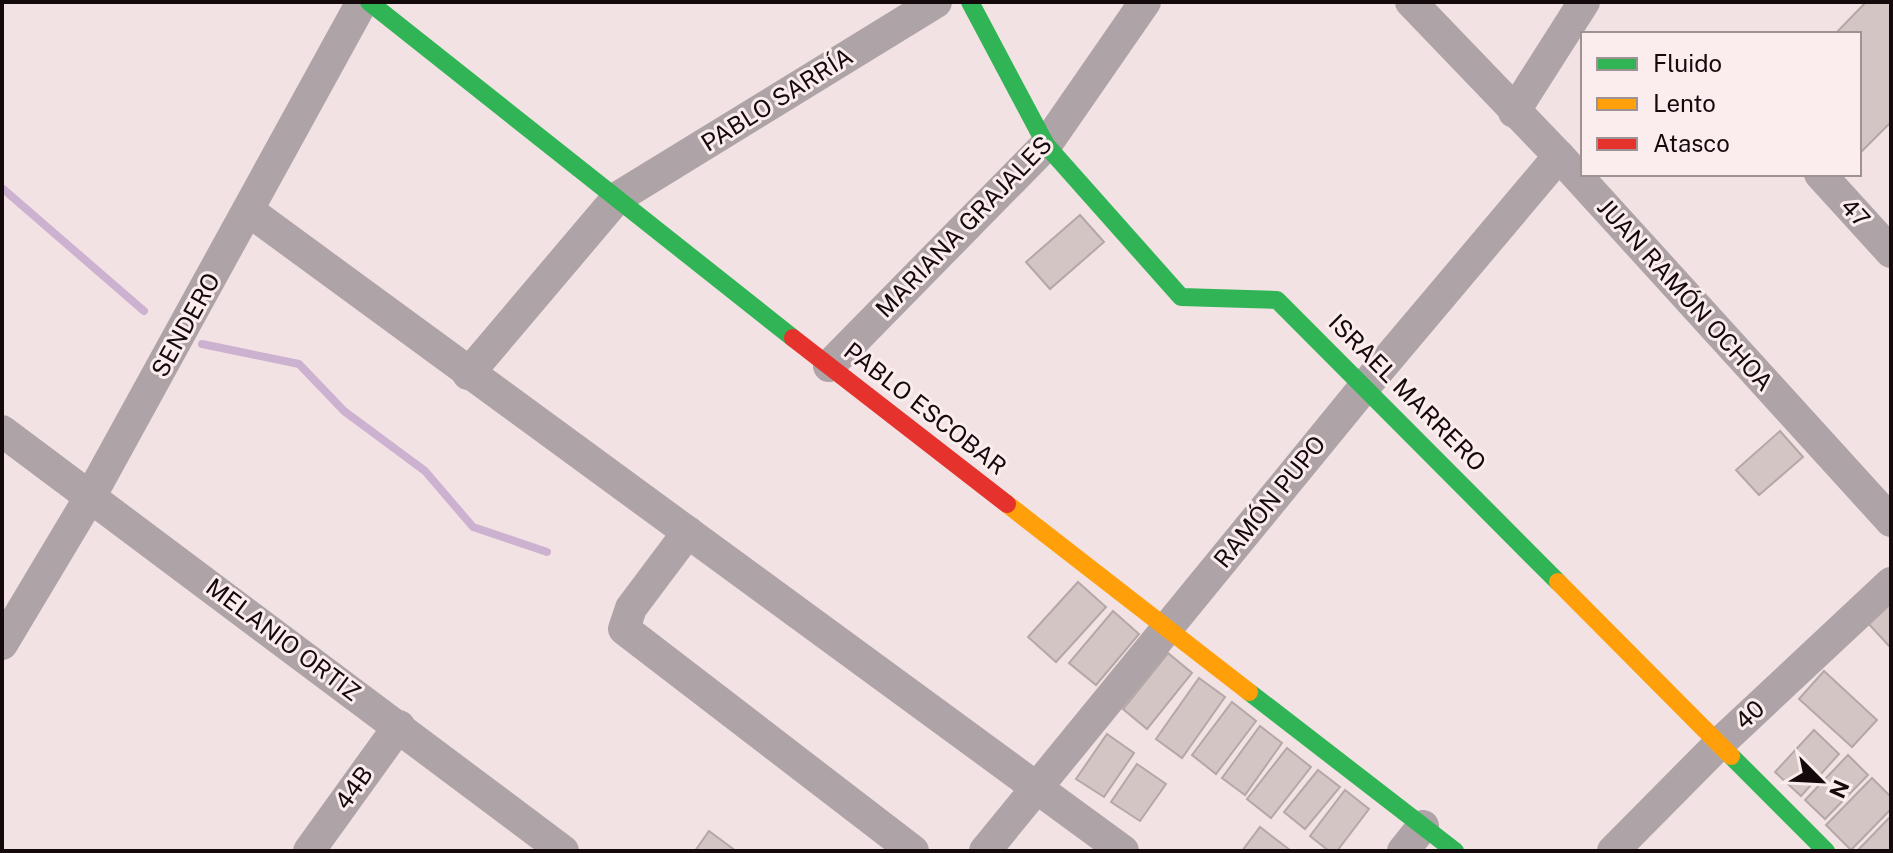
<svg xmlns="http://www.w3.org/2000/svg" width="1893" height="853" font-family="'Public Sans',sans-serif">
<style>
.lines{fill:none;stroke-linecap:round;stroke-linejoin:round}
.stream{stroke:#ccb2d0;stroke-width:8}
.building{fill:#d3c5c4;stroke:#b4a8a7;stroke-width:2}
.street{stroke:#aea4a8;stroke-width:32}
.fast{stroke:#30b455;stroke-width:18}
.slow{stroke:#ff9f0a;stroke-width:18}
.jam{stroke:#e5322d;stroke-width:18}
.labels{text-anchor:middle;stroke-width:6;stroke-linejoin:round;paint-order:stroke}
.street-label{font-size:24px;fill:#14090b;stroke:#fbedee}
</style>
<rect width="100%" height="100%" fill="#f3e2e4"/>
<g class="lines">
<g class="stream">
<polyline points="2,188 144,311"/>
<polyline points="202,344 299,364 344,411 425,471 473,527 547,552"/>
</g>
</g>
<g class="building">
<polygon points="1866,2 1891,2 1891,122 1859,154 1859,34 1835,34"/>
<polygon points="1080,215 1104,242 1050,289 1026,262"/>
<polygon points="1780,431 1803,457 1759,495 1736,470"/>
<polygon points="1078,582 1106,607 1056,662 1028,637"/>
<polygon points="1891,601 1891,646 1890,647 1867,622"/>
<polygon points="1113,611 1139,634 1096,685 1069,663"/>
<polygon points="1168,653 1192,673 1147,729 1123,709"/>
<polygon points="1824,671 1877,720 1852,747 1799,699"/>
<polygon points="1199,678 1225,697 1182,758 1156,739"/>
<polygon points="1232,702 1256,721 1216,774 1192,755"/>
<polygon points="1260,726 1282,743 1245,795 1222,778"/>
<polygon points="1814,730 1839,754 1801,796 1775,772"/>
<polygon points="1107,734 1134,753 1104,797 1076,779"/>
<polygon points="1287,748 1311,767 1271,818 1247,799"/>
<polygon points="1848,755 1868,775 1825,819 1805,800"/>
<polygon points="1137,764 1166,784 1140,821 1111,802"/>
<polygon points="1318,770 1340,787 1305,829 1284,812"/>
<polygon points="1872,778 1891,797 1891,809 1851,850 1826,825"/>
<polygon points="1345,790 1369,809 1337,851 1329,851 1310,836"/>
<polygon points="1891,816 1891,851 1859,851 1858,850"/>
<polygon points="1260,827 1290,850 1289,851 1242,851"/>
<polygon points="709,831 736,851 695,851"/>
</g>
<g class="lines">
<g class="street">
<polyline points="1411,2 1559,156 1891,521"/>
<polyline points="1514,112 1584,2"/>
<polyline points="1820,174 1891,252"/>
<polyline points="249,211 1123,851"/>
<polyline points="829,366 1046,145 1145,2"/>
<polyline points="468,374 617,198 936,2"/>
<polyline points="2,431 563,851"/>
<polyline points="688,532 631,608 624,629 913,851"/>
<polyline points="2,644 90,497 362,2"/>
<polyline points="309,851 399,726"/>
<polyline points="985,851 1366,385 1559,156"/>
<polyline points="1403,851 1423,826"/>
<polyline points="1613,851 1721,742 1891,583"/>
</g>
<g class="fast">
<polyline points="369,2 793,338"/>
<polyline points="970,2 1046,145 1181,297 1277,300 1558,582"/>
<polyline points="1249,692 1455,851"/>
<polyline points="1731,756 1826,851"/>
</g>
<g class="slow">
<polyline points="1007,504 1249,692"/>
<polyline points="1558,582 1731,756"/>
</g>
<polyline class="jam" points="793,338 1007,504"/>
</g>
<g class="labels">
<g class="street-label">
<text transform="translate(777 100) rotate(-32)" y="8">PABLO SARRÍA</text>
<text transform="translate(1855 213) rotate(47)" y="8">47</text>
<text transform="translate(964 227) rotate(-46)" y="8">MARIANA GRAJALES</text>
<text transform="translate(1685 295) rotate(48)" y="8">JUAN RAMÓN OCHOA</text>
<text transform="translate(186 325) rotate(-61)" y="8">SENDERO</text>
<text transform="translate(1407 393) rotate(45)" y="8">ISRAEL MARRERO</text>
<text transform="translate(925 409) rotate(38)" y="8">PABLO ESCOBAR</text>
<text transform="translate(1270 502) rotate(-51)" y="8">RAMÓN PUPO</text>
<text transform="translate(283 640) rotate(37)" y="8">MELANIO ORTIZ</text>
<text transform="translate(1750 715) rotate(-43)" y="8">40</text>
<text transform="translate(354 788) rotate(-54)" y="8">44B</text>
</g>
</g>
<rect width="1893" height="853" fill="none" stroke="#14090b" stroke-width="8"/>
<rect x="1581" y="32" width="280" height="144" fill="#fbedee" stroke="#9f9293" stroke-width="2"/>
<rect x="1597" y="58" width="40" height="12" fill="#30b455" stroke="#9f9293" stroke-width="2"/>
<text x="1653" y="72" font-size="24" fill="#14090b">Fluido</text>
<rect x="1597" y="98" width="40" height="12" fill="#ff9f0a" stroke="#9f9293" stroke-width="2"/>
<text x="1653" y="112" font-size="24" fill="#14090b">Lento</text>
<rect x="1597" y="138" width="40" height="12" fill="#e5322d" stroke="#9f9293" stroke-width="2"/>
<text x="1653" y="152" font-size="24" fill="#14090b">Atasco</text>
<g transform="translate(1821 781) rotate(114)" stroke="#fbedee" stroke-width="6" paint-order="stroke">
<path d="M0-6L14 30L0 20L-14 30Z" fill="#14090b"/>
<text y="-12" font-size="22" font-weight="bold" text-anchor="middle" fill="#14090b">N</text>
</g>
</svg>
